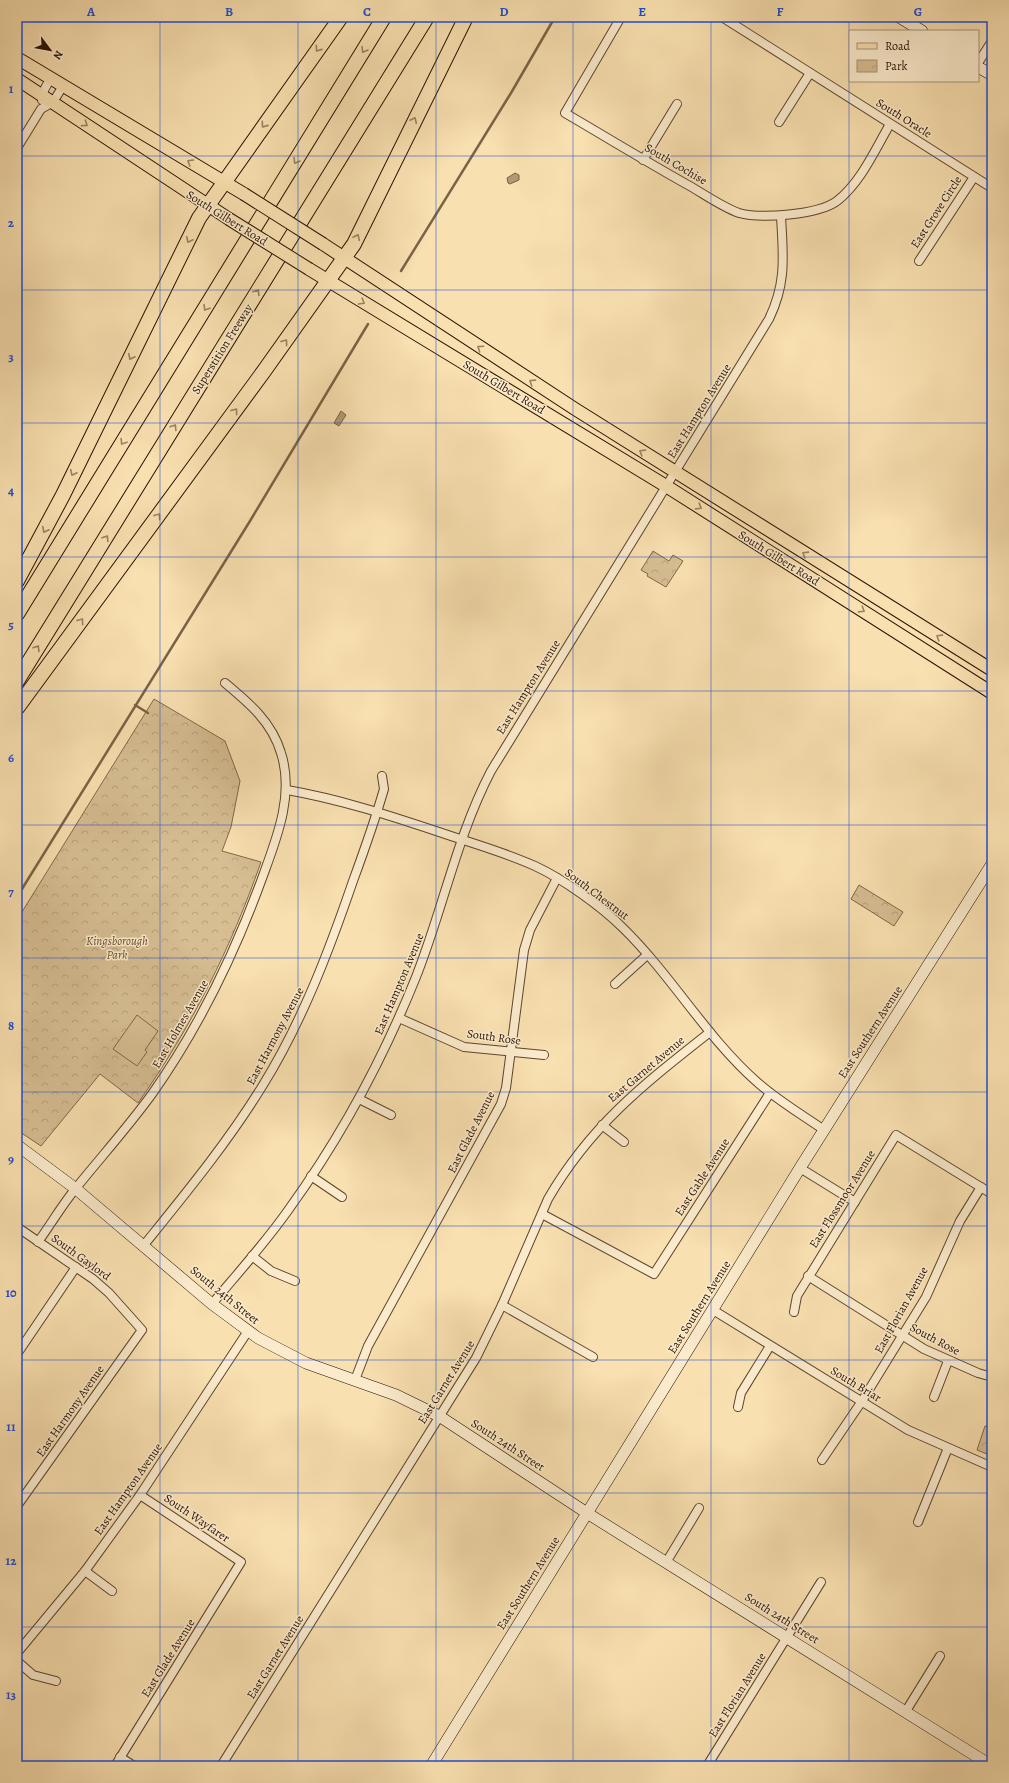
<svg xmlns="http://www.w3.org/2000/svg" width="1009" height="1783" font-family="Alegreya,serif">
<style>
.park{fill:url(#park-crowns);stroke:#806749}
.garden{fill:#d6bd92;stroke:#806749}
.water{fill:#b29a74;stroke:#7b6346}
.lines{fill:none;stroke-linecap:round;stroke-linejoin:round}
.stream{stroke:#7b6346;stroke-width:2.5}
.street-casing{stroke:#5d452c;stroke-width:10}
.secondary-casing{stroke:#291100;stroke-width:12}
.primary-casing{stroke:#291100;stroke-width:14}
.highway-casing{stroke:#291100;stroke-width:16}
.street{stroke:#fbebcc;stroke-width:8}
.secondary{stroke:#fbebcc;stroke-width:11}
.primary{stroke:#f9e0b0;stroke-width:12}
.highway{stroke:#f9e0b0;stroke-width:14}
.primary-bridge-casing{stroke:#291100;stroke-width:14;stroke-linecap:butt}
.primary-bridge{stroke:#f9e0b0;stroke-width:12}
.oneway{stroke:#9b8361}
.grid{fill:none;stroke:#1d4ed8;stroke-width:1;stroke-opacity:0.55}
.labels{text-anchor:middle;stroke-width:3;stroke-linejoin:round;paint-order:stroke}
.street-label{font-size:12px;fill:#291100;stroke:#fbebcc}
.park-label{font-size:12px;font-style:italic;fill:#664d33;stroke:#fbebcc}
.neatline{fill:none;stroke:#1d4ed8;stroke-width:1.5}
.grid-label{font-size:13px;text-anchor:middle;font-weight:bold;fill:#1d4ed8}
</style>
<defs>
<pattern id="park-crowns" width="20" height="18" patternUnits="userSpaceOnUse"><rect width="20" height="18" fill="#d6bd92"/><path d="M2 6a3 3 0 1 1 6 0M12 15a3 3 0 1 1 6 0" fill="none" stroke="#b8a17c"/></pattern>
</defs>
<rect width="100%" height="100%" fill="#f9e0b0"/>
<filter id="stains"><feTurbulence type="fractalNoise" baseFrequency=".005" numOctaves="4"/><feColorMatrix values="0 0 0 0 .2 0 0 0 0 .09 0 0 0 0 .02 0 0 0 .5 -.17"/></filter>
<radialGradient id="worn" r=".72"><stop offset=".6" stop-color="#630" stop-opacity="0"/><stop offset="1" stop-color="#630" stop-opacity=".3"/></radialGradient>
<g class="park">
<polygon points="653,551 669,561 673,555 683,561 666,587 647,576 648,574 641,570"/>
<path d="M 154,699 L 225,741 L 240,781 L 231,827 L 222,851 L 261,862 C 231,948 191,1028 138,1103 L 100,1074 L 41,1146 L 17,1130 L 17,920 Z"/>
<polygon points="859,885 903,912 894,926 851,899"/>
<polygon points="985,1426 992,1428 992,1456 977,1450"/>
</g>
<polygon class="garden" points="137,1015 158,1031 145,1050 147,1052 137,1066 113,1049"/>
<g class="water">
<polygon points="515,173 519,175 519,180 510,184 508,183 507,178"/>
<polygon points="341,411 346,415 339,426 334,423"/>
</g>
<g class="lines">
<g class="stream">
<polyline points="401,271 511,93 555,17"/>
<polyline points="135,705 148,713"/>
<polyline points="17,897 250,521 368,324"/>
</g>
<defs>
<g id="street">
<path d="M 621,17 L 565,113 C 606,137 647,162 688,185 C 704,194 722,207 739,213 C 761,219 818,215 837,201 C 861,182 875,150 890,124"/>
<polyline points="722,17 992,188"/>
<polyline points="978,63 992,41"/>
<polyline points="42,100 42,94 50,79"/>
<polyline points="779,122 810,73"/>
<polyline points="17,148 41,109 53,102 63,86"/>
<polyline points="643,160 677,104"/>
<polyline points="919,261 974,177"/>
<path d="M 287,790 C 339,799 388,815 439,832 C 471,843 504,852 535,866 C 563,879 601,906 623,928 C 672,976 706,1037 757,1082 C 777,1100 801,1114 824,1130"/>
<polyline points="615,984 647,955"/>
<polyline points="399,1018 464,1047 544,1055"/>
<polyline points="359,1099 391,1115"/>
<polyline points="602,1125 624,1142"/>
<polyline points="800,1168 855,1202"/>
<polyline points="311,1176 342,1197"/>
<polyline points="542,1214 654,1274 770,1093"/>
<polyline points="17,1227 93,1279 109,1293 142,1330 17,1506"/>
<path d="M 38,1242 C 51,1224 62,1205 76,1188 C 101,1157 128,1127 152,1094 C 200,1026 236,951 264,873 C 278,835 294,793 281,753 C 272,722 249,703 225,683"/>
<path d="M 144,1245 C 186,1193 228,1142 263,1085 C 302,1022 329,951 353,881 C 364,851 375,820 384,789 L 382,776"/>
<polyline points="252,1256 271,1271 295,1281"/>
<polyline points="808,1276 924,1349 978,1373 992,1377"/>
<path d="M 212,1304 C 238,1273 266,1242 289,1209 C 341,1137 383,1059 416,977 C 443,909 457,836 491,771 L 769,319 C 787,282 783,255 781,216"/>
<polyline points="502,1305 593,1357"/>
<polyline points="713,1310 908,1430 992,1467"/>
<polyline points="794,1312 797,1296 896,1135 992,1194"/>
<polyline points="17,1354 76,1267"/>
<polyline points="355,1380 368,1346 501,1104 506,1088 524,950 530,930 557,878"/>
<polyline points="934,1397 948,1361"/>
<polyline points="738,1407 741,1393 770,1346"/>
<polyline points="822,1460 862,1401 926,1297 960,1221 981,1187"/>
<polyline points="918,1522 948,1448"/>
<polyline points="667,1561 699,1508"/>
<polyline points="85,1571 112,1591"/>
<polyline points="17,1653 85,1571 140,1495 248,1331"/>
<polyline points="17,1661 33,1675 56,1681"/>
<polyline points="906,1711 940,1656"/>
<polyline points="120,1757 134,1766"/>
<polyline points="115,1766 241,1562 140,1495"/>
<path d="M 221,1766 L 476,1358 L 502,1305 L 548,1199 C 591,1125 644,1084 710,1032"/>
<polyline points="707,1766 821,1582"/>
</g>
<g id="secondary">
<polyline points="899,17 922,31"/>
<polyline points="978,67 992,75"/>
<polyline points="17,1145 76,1189 212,1304 258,1338 306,1363 396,1395 439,1416 587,1513 992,1766"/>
<polyline points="431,1766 800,1168 992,864"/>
</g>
<g id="primary">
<polyline points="17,58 244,194"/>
<polyline points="17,79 229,219"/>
<polyline points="323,244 575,409 992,670"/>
<polyline points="309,269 666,486 992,693"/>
</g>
<g id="highway">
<polyline points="17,581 63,495 199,218 341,17"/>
<polyline points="17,614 384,17"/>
<polyline points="17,681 427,17"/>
<polyline points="17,708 264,371 354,244 466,17"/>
</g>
</defs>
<use href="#street" class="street-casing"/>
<use href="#secondary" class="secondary-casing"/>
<use href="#primary" class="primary-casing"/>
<use href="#highway" class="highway-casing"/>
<use href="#street" class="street"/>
<use href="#secondary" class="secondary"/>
<use href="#primary" class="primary"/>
<use href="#highway" class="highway"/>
<defs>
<g id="primary-bridge">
<polyline points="244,194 323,244"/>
<polyline points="229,219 309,269"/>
</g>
</defs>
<use href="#primary-bridge" class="primary-bridge-casing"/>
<use href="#primary-bridge" class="primary-bridge"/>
</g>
<defs><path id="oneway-chevron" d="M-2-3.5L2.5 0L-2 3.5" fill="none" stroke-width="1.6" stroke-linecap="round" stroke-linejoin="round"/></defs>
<g class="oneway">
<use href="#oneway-chevron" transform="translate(318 49) rotate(125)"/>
<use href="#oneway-chevron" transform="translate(364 50) rotate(121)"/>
<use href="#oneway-chevron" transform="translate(414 120) rotate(-64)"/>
<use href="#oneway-chevron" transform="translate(85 124) rotate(34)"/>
<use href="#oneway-chevron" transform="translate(264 125) rotate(125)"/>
<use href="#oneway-chevron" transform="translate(296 161) rotate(121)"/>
<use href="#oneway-chevron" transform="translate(190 162) rotate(-149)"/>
<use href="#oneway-chevron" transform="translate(357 237) rotate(-64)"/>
<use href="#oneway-chevron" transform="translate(189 240) rotate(116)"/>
<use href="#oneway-chevron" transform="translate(257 292) rotate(-58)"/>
<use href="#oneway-chevron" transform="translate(362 302) rotate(31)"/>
<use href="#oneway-chevron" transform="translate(206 308) rotate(122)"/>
<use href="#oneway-chevron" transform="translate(285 342) rotate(-54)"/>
<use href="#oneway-chevron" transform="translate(480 348) rotate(-146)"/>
<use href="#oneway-chevron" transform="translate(131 357) rotate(116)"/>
<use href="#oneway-chevron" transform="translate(532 382) rotate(-147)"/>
<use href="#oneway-chevron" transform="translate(235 411) rotate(-54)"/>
<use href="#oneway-chevron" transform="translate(174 427) rotate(-58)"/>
<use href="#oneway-chevron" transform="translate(123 442) rotate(122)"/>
<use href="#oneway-chevron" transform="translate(642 452) rotate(-148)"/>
<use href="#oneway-chevron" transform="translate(73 473) rotate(116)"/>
<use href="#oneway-chevron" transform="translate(699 507) rotate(32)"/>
<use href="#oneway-chevron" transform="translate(158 516) rotate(-54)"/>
<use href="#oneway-chevron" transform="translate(45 530) rotate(117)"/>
<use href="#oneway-chevron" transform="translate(106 538) rotate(-58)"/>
<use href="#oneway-chevron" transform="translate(805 554) rotate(-148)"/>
<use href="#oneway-chevron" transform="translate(862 610) rotate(32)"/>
<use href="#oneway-chevron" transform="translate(81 621) rotate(-54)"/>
<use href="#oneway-chevron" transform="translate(939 637) rotate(-148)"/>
<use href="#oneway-chevron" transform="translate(37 648) rotate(-58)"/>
</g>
<path class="grid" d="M 160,17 L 160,1766M 298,17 L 298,1766M 436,17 L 436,1766M 573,17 L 573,1766M 711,17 L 711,1766M 849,17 L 849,1766M 17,156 L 992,156M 17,290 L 992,290M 17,423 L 992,423M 17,557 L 992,557M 17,691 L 992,691M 17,825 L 992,825M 17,958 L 992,958M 17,1092 L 992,1092M 17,1226 L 992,1226M 17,1360 L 992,1360M 17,1493 L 992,1493M 17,1627 L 992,1627"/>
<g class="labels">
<g class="street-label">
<text transform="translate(904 118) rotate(32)" y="4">South Oracle</text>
<text transform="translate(676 164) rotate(30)" y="4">South Cochise</text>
<text transform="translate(936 212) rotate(-57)" y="4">East Grove Circle</text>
<text transform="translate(227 218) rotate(32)" y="4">South Gilbert Road</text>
<text transform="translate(222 349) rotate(-58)" y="4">Superstition Freeway</text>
<text transform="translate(504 387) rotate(31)" y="4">South Gilbert Road</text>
<text transform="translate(699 411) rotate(-58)" y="4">East Hampton Avenue</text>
<text transform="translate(779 558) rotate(32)" y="4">South Gilbert Road</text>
<text transform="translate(528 687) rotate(-58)" y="4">East Hampton Avenue</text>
<text transform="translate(597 894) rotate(37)" y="4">South Chestnut</text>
<text transform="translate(399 984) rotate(-67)" y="4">East Hampton Avenue</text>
<text transform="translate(180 1024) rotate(-60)" y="4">East Holmes Avenue</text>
<text transform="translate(870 1032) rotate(-57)" y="4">East Southern Avenue</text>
<text transform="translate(275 1036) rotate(-62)" y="4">East Harmony Avenue</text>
<text transform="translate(494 1037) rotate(8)" y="4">South Rose</text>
<text transform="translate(646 1069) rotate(-40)" y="4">East Garnet Avenue</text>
<text transform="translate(471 1132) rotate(-63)" y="4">East Glade Avenue</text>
<text transform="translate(702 1177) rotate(-57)" y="4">East Gable Avenue</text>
<text transform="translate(842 1199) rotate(-58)" y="4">East Flossmoor Avenue</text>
<text transform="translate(81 1257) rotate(36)" y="4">South Gaylord</text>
<text transform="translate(225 1295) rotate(39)" y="4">South 24th Street</text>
<text transform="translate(699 1307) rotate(-58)" y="4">East Southern Avenue</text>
<text transform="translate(901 1310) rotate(-61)" y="4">East Florian Avenue</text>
<text transform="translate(935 1339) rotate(28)" y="4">South Rose</text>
<text transform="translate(446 1382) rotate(-58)" y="4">East Garnet Avenue</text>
<text transform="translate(856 1384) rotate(31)" y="4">South Briar</text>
<text transform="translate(70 1411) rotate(-55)" y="4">East Harmony Avenue</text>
<text transform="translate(508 1445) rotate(33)" y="4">South 24th Street</text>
<text transform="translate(128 1489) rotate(-55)" y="4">East Hampton Avenue</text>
<text transform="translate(197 1518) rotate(34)" y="4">South Wayfarer</text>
<text transform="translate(528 1583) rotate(-58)" y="4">East Southern Avenue</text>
<text transform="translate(782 1618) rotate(32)" y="4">South 24th Street</text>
<text transform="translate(275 1657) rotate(-58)" y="4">East Garnet Avenue</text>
<text transform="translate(168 1658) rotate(-58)" y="4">East Glade Avenue</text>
<text transform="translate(737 1695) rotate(-58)" y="4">East Florian Avenue</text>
</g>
<g class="park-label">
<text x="117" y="945">Kingsborough<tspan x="117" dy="14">Park</tspan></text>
</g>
</g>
<rect width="1009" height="1783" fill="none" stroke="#f9e0b0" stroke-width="44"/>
<rect x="849" y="30" width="130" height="52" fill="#fbebcc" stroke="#a7947a"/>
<rect x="857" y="43" width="20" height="6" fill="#f9e0b0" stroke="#a7947a"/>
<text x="885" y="50" font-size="12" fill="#291100">Road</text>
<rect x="857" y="60" width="20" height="12" fill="url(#park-crowns)" stroke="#a7947a"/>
<text x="885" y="70" font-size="12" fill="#291100">Park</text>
<g transform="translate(50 50) rotate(122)" stroke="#fbebcc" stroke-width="3" paint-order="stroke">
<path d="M0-3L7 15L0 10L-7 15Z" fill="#291100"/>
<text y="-6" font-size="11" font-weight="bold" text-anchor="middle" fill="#291100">N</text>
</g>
<rect x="22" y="22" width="965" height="1739" class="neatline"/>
<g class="grid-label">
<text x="91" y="16">A</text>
<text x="229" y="16">B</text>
<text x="367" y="16">C</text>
<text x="504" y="16">D</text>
<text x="642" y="16">E</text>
<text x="780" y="16">F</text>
<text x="918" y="16">G</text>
<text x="11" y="93">1</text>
<text x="11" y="227">2</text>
<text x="11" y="361">3</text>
<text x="11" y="495">4</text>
<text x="11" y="629">5</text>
<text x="11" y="762">6</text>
<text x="11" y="896">7</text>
<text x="11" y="1030">8</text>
<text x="11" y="1164">9</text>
<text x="11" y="1297">10</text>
<text x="11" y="1431">11</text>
<text x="11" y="1565">12</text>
<text x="11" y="1699">13</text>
</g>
<rect width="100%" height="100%" filter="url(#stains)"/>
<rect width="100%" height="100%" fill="url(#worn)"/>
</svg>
